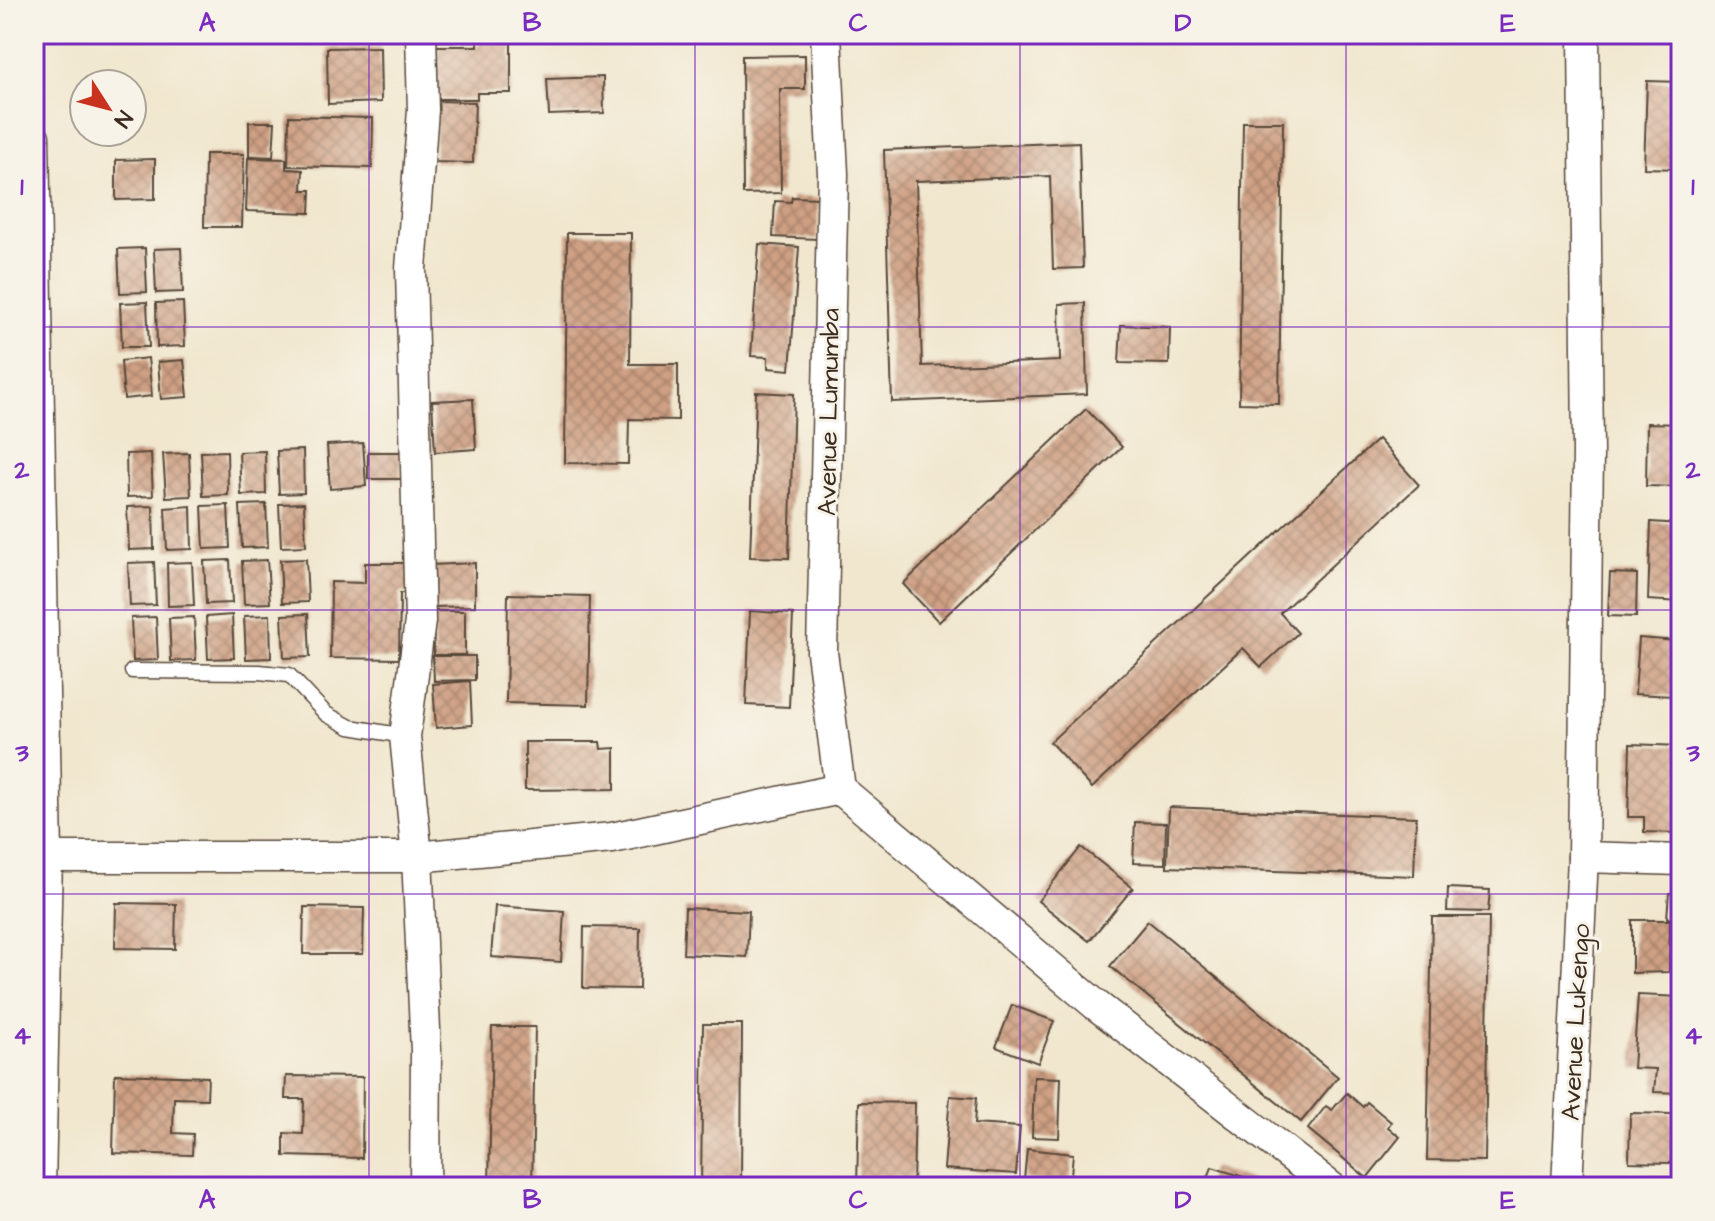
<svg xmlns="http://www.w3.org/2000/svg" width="1715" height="1221" font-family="'Architects Daughter',sans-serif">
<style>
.building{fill:url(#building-cross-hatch)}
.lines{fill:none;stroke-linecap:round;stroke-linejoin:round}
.lane-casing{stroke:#564639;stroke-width:17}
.street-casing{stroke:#564639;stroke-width:33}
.lane{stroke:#fff;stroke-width:14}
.street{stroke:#fff;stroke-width:30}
.grid{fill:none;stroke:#7b2cbf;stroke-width:2;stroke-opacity:0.55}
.labels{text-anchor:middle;stroke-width:6;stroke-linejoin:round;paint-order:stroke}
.street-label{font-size:26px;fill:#3b2a1e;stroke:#f7f3e8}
.neatline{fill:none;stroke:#7b2cbf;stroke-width:3}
.grid-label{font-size:26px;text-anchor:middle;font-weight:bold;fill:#7b2cbf}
</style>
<defs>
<pattern id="building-cross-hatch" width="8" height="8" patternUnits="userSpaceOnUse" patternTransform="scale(2)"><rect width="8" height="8" fill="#cfa084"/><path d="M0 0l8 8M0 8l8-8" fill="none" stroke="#a9836b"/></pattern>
</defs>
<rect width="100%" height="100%" fill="#f7f3e8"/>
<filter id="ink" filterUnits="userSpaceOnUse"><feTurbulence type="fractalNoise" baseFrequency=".0125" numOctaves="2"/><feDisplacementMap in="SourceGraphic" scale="16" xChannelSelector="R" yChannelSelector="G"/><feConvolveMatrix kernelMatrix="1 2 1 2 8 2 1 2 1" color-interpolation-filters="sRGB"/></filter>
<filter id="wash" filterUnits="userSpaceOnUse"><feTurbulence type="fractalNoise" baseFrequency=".006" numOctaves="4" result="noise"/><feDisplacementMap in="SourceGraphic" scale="32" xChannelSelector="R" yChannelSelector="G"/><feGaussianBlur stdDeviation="1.8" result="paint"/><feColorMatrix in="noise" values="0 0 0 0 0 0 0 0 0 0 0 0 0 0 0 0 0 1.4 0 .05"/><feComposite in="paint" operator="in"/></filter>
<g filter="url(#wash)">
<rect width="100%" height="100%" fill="#f1e7cf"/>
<g id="blocks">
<g class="building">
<rect x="433" y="34" width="44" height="7"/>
<polygon points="478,34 511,34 511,93 477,93 477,99 432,99 433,46 478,46"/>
<polygon points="380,47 381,102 328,104 327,48"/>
<polygon points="805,55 805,89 780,89 781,193 743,194 742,56"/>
<polygon points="603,77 604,113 549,115 547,79"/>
<polygon points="1647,81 1681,82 1681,169 1644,168"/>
<polygon points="437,101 475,102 473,163 434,162"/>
<polygon points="289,116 373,118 372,168 288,166"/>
<polygon points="249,122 275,122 273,157 249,156"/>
<polygon points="1243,122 1283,122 1279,404 1239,403"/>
<polygon points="1079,142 1083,268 1053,269 1050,176 916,181 922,366 1060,361 1059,304 1085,303 1087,394 892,402 884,150"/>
<polygon points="205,154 244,154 242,227 204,227"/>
<polygon points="248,158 286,159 286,169 303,170 302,190 311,190 310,213 246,211"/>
<polygon points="155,159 155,199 116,200 116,160"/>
<polygon points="792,197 819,198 817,239 773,237 775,201 791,202"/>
<polygon points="567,233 631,233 630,364 678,364 678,420 629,419 628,464 565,463"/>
<polygon points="759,244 799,247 790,370 768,368 768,357 751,356"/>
<polygon points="145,248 147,292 120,293 118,249"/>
<polygon points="181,248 183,292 156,293 154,249"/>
<polygon points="147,302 149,347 122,347 120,303"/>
<polygon points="183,302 185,346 157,347 156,303"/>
<polygon points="1121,325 1170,327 1169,364 1119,363"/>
<polygon points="148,358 152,396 124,399 121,361"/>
<polygon points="184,360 188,397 161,399 158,362"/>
<polygon points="756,392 794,394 789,558 750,557"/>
<polygon points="473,399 476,449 435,452 432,401"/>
<polygon points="1086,409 1122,447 939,622 903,584"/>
<polygon points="1647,423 1681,424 1681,487 1646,486"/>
<polygon points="1378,439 1419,485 1280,613 1298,633 1261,667 1243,648 1092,788 1050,742"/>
<polygon points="363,443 366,486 330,489 327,445"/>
<polygon points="303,450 304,493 279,494 277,451"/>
<polygon points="227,451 228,495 203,496 201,452"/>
<polygon points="265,451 266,494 241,495 239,452"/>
<rect x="368" y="452" width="33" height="27"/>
<polygon points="151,453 153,496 127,497 126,454"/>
<polygon points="189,453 191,496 166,497 163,454"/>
<polygon points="304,503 306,546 281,547 279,504"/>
<polygon points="266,504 268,547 242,548 240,505"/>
<polygon points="228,505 230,548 204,549 202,506"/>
<polygon points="153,506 154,549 129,550 127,507"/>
<polygon points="191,506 192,549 167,550 165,508"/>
<polygon points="1651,522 1681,524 1681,602 1648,600"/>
<polygon points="306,559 308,602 282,603 280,560"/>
<polygon points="230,560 232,603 206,604 204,561"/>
<polygon points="267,560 270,603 244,604 242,561"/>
<polygon points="154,562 156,605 130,606 128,563"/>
<polygon points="192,562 194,605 168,606 167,563"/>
<polygon points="365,563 409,563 409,593 400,593 399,659 330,658 331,582 365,583"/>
<polygon points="475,563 475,606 432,607 431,565"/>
<polygon points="1610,573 1637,574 1636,617 1608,616"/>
<polygon points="508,594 590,596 588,705 506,703"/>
<polygon points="433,611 465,611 465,655 434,655"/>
<polygon points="750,611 793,614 789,707 746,705"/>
<polygon points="308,614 310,657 284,658 282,615"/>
<polygon points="232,615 234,658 208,659 206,617"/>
<polygon points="270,615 271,658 246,659 244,616"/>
<polygon points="156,617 158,660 133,661 131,618"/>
<polygon points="194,617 196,660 171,661 169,618"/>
<polygon points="1639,638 1677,641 1673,696 1635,694"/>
<polygon points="433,656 475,656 475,680 434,681"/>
<polygon points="470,681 472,725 436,728 433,684"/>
<polygon points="525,742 600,742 601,749 615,748 615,789 525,790"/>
<polygon points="1630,744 1681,746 1680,833 1644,832 1644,817 1628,817"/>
<polygon points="1169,807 1416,817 1414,876 1167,867"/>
<polygon points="1135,822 1166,823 1165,864 1133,863"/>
<polygon points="1081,847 1133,888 1089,941 1038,901"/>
<polygon points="1448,888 1490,890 1488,912 1447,911"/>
<polygon points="1669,893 1681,894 1681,920 1667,918"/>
<polygon points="116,903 176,904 175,949 115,948"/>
<polygon points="495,906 564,911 561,962 491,957"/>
<polygon points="304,907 364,908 363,954 303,954"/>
<polygon points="685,908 749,911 747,957 683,954"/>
<polygon points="1432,917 1489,917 1485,1161 1427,1160"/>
<polygon points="1632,920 1670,920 1669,972 1632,973"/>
<polygon points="1148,921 1338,1077 1301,1122 1110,966"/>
<polygon points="584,927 640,928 639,989 583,988"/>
<polygon points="1638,995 1681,997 1681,1093 1654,1092 1656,1069 1633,1068"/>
<polygon points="1012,1005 1054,1021 1038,1063 996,1047"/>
<polygon points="703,1024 742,1024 741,1187 701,1187"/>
<polygon points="492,1027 535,1027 532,1187 489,1187"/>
<polygon points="115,1074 208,1077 207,1099 174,1098 173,1133 193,1134 192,1155 113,1153"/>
<polygon points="286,1076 363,1077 362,1158 284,1156 284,1133 303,1134 304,1099 285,1099"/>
<polygon points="1034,1077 1061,1078 1059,1138 1032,1137"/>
<polygon points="1347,1093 1363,1107 1367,1102 1391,1122 1388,1127 1400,1137 1367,1178 1308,1129 1326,1106 1332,1110"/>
<polygon points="950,1096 976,1098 974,1124 1020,1127 1016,1174 944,1169"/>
<polygon points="859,1102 915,1103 913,1187 857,1187"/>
<polygon points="1676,1107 1681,1107 1681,1143 1675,1143"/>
<polygon points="1630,1113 1672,1114 1671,1163 1629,1162"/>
<polygon points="1027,1149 1073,1154 1070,1184 1024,1179"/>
<polygon points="1212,1167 1272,1186 1272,1187 1205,1187"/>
<rect x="1104" y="1182" width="23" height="5"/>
</g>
</g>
</g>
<g filter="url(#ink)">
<use href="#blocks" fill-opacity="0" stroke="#564639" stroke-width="2"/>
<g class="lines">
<defs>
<polyline id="lane" points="132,671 259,672 289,675 326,714 350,727 405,736"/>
<g id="street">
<polyline points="421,34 423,110 411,269 420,621 405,736 417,857 426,1051 425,1187"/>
<polyline points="826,34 833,174 822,652 840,789"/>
<polyline points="34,137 47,857 40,1187"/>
<polyline points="840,789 1096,1005 1331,1187"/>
<polyline points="34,857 417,857 612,838 840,789"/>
<polyline points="1583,857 1681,860"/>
<polyline points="1567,1187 1583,857 1588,452 1584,34"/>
</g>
</defs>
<use href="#lane" class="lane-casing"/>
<use href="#street" class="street-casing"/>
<use href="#lane" class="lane"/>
<use href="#street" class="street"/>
</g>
</g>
<path class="grid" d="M 369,34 L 369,1187M 695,34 L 695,1187M 1020,34 L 1020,1187M 1346,34 L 1346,1187M 34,327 L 1681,327M 34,610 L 1681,610M 34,894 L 1681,894"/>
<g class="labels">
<g class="street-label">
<text transform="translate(828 412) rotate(-89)" y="9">Avenue Lumumba</text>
<text transform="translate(1575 1022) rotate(-87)" y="9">Avenue Lukengo</text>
</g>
</g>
<rect width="1715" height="1221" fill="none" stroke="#f7f3e8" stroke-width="88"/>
<g transform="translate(108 108) rotate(126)"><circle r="38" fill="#f7f3e8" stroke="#aca397" stroke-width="2"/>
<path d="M0-6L14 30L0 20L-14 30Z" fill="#c8321e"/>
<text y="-12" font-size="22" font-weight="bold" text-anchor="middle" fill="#3b2a1e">N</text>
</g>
<rect x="44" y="44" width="1627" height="1133" class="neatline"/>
<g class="grid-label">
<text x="207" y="31">A</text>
<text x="532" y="31">B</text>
<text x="858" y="31">C</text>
<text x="1183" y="31">D</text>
<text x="1508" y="31">E</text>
<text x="22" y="195">1</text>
<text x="1693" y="195">1</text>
<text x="22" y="478">2</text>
<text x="1693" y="478">2</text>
<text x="22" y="761">3</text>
<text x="1693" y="761">3</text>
<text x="22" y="1044">4</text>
<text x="1693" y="1044">4</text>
<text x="207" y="1208">A</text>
<text x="532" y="1208">B</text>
<text x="858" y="1208">C</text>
<text x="1183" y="1208">D</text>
<text x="1508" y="1208">E</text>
</g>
</svg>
